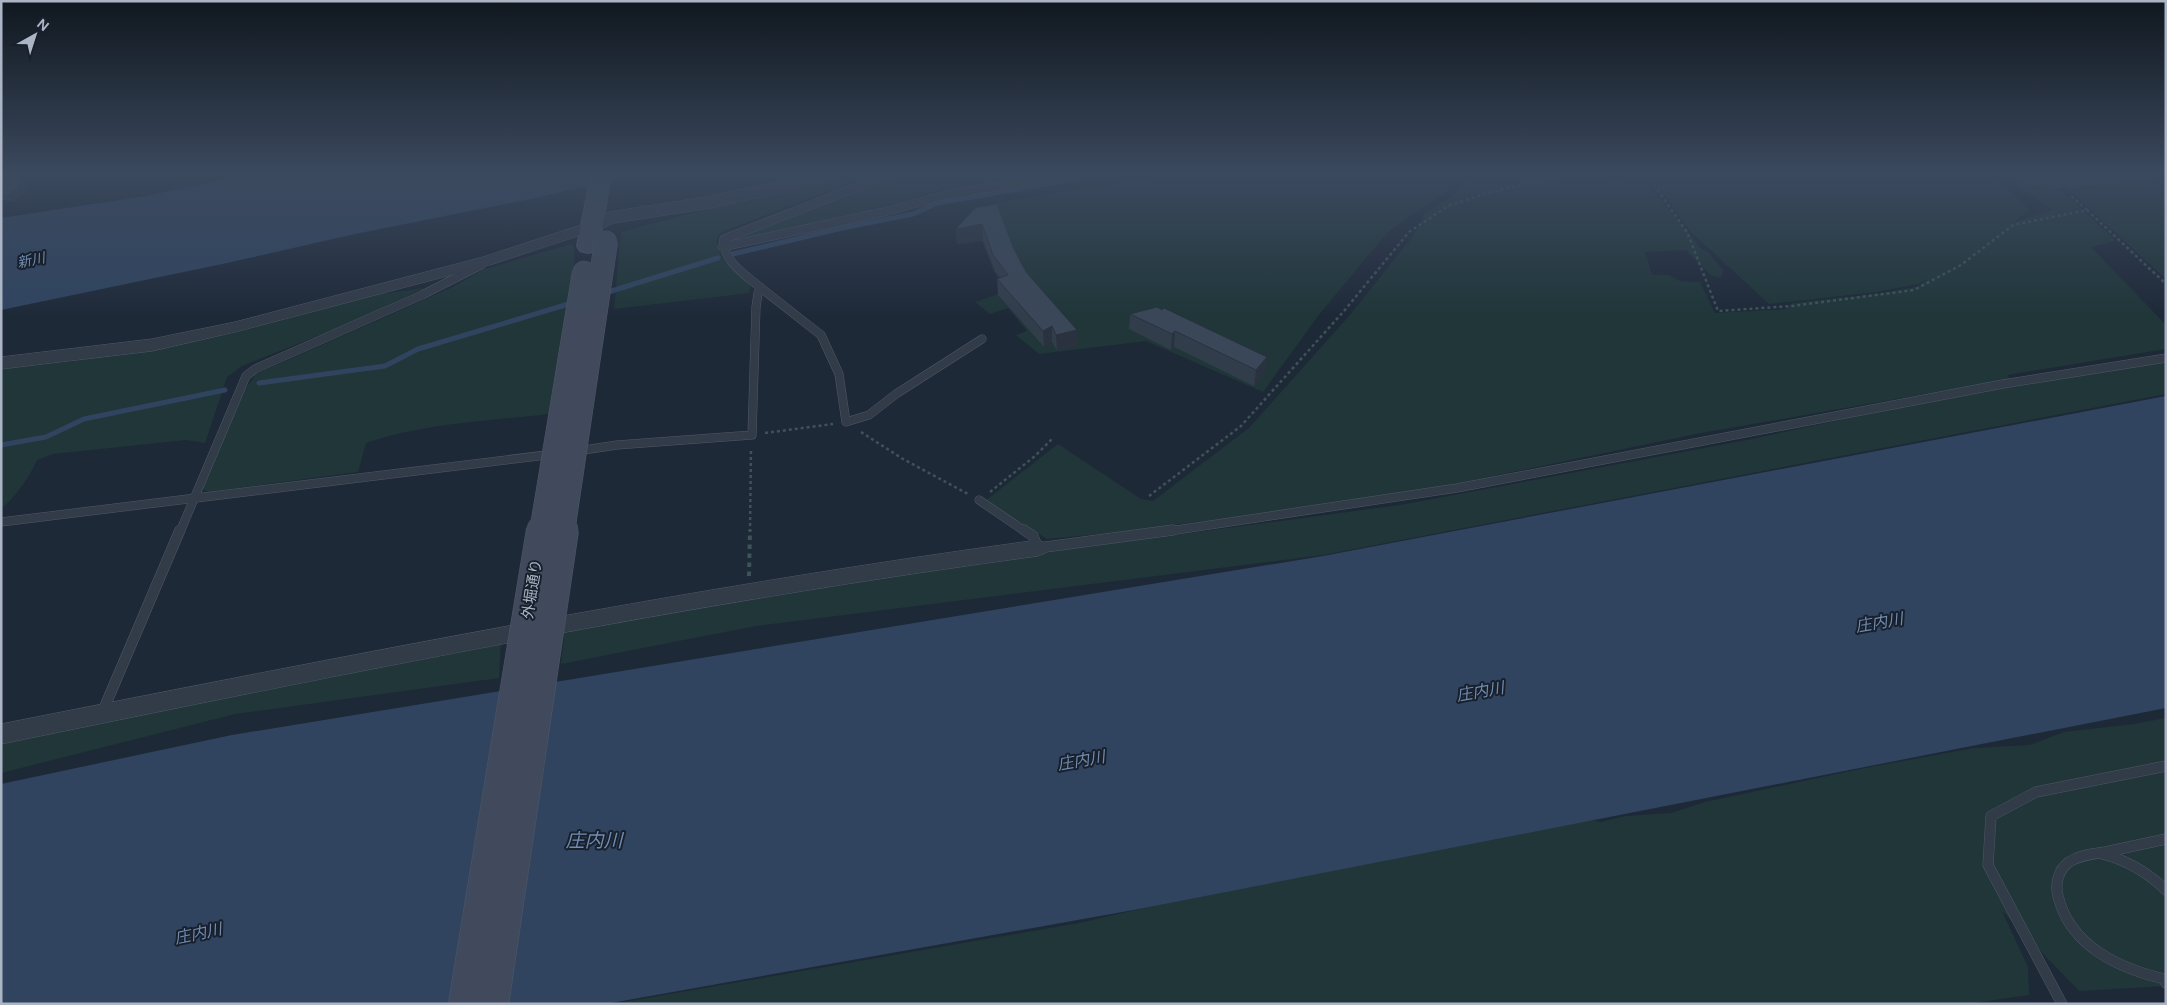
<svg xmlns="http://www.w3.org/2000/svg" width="2167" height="1005" font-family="'DM Sans','Noto Sans JP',sans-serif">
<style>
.green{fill:#203639}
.water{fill:#304460}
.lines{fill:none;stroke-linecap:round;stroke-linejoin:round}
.stream{stroke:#304460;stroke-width:5}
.service-far1-casing{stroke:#4f5866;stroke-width:9}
.service-casing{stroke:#4f5866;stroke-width:11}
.minor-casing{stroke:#4f5866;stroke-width:1}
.tertiary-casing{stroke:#4f5866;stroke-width:1}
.secondary-casing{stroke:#4f5866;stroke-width:2}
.primary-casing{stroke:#3b4452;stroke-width:1}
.path-far1{stroke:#3e5357;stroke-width:2.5;stroke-dasharray:3 3;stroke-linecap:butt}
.path{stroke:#3e5357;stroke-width:4;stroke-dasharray:4.5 4.5;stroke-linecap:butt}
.service-far1{stroke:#323b48;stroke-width:8}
.service{stroke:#323b48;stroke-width:10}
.minor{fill:#323b48;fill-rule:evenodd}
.tertiary{fill:#323b48;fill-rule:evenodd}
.secondary{fill:#404a5c;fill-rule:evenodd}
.primary{fill:#4f5a69;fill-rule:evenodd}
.secondary-bridge-far1-casing{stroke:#4f5866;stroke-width:24;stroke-linecap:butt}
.secondary-bridge-casing{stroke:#4f5866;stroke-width:32;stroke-linecap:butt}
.secondary-bridge-far1{stroke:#404a5c;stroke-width:23}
.secondary-bridge{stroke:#404a5c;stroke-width:31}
.wall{fill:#323d4c}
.shaded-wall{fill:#29323e}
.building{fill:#3a4758;stroke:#29323e}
.labels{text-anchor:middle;stroke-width:4;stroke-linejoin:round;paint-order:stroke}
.far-water-label{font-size:14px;font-style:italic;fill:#728cb0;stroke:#18202d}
.street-label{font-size:15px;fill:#acb5c5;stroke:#18202d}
.water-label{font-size:16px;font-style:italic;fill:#728cb0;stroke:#18202d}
.near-water-label{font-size:19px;font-style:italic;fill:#728cb0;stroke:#18202d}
</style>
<rect width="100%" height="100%" fill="#1e2938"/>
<g class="green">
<path d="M 861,175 L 871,175 L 734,227 L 718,235 C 711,256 737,272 751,286 L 749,293 L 614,309 L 621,232 L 703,210 Z"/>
<polygon points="894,175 1028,175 939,190 899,203 743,239 742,234"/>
<polygon points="1160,175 1453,175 1447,192 1394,227 1381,240 1318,316 1263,392 1146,341 1039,354 1016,335 1027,331 1008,308 990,314 975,302 1007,291 994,272 982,241 964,244 960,226 991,204"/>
<polygon points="1470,175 1609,175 1623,182 1645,183 1690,234 1700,248 1708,252 1723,270 1721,278 1710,275 1686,250 1645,252 1652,275 1669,275 1680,281 1700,282 1715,313 1787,309 1792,303 1877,294 1916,287 1928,279 1918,284 1876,292 1769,304 1690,231 1650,175 1993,175 2030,210 2012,223 2053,210 2010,182 2009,175 2016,175 2057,187 2116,241 2091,247 2166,325 2166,349 2007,375 2010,379 1696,434 1383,499 1110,533 1047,539 985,501 1058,444 1141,499 1153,501 1249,428 1349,316 1413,236 1426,212 1453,196"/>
<polygon points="2166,175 2166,279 2065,186"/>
<path d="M 571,244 L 574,247 L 574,275 L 550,414 C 488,421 425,423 366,443 L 358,472 L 208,492 L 201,488 L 244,391 L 256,374 L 453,287 L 483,270 Z"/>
<path d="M 424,288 L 353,322 L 242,366 L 227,377 L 205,443 L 186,440 L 53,454 L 37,460 C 29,478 16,496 1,509 L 1,369 L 74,361 L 230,334 L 373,295 Z"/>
<polygon points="2166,362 2166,394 1323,555 756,626 561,664 565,627 929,568 1400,505 1747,440 1887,410 2043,381"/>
<polygon points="501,640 499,678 235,714 1,773 1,740"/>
<polygon points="2166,718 2166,986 2079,991 2002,911 2028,967 2029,995 1967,1004 612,1004 1079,923 1406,849 1575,817 1601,822 1626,816 1671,813 1705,802 1865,768 1974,748 2030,745 2064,732 2134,724"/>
</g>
<g class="water">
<polygon points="243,175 632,175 540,197 355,234 227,263 1,310 1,218 146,196"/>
<polygon points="2166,396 2166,708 1139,909 605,1004 1,1004 1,784 232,735 1323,556"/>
</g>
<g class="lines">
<g class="stream">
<polyline points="733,254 842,228 913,214 937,203 1100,175"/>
<polyline points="605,293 718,258"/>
<polyline points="259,383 385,366 418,349 572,303"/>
<polyline points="1,445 46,437 84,419 225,390"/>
</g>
<defs>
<g id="service-far1">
<polyline points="2024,175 2036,181 2052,184 2147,175"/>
<polyline points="722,247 888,211 945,195 1066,175"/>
<polyline points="761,288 821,335 839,374 846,422 869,415 896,394 982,339"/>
<path d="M 577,451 L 617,445 L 752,435 L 756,307 L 758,293 L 761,288 C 747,276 721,260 724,239 L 888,175"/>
<polyline points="979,500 1026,532"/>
<polyline points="1,522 554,454"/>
<polyline points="180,532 246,376 255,369 422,295 481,265"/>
<polyline points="1163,532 1457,488 2003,384 2166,358"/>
</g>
<g id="service">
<polyline points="1024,530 1033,536 1038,548 1173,530"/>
<polyline points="102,713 180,530"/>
<path d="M 2166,839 C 2147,843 2128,847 2110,851 C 2096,854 2081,854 2069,862 C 2058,870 2055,884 2058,896 C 2070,946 2118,968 2164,979 L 2166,983"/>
<path d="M 2102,854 C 2127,860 2148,873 2166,890"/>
<polyline points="2062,1004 1988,865 1991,816 2036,792 2166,766"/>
</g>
<g id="minor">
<polygon points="591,222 596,224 599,227 596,230 493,264 235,332 152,351 1,369 1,357 152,339 235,322 483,257"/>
<path d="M 1038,540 L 1045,543 L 1048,548 L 1045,553 L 1038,556 C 688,603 347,673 1,744 L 1,724 C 346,656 690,587 1038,540 Z"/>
</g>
<polygon id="tertiary" points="809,175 842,175 839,179 711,208 614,223 591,233 584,231 581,227 584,223 609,212 711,196"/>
<polygon id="secondary" points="591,175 611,175 599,246 596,251 588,253 580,251 577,246"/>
<polygon id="primary" points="1,175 17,175 13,179 1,182"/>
</defs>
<use href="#service-far1" class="service-far1-casing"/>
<use href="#service" class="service-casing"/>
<use href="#minor" class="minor-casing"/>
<use href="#tertiary" class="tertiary-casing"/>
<use href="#secondary" class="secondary-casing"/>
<use href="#primary" class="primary-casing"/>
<g class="path-far1">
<polyline points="1647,175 1687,232 1718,311 1792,306 1914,290 1961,265 2013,225 2087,210 2071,196"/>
<polyline points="2087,210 2166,284"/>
<polyline points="861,432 903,459 968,494"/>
<polyline points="765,433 833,424"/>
<polyline points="990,492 1035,456 1052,439"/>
<polyline points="1149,496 1241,426 1344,311 1409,232 1448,206 1484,194 1561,175"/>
<polyline points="750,532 751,448"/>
</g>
<polyline class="path" points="749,576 750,530"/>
<use href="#service-far1" class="service-far1"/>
<use href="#service" class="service"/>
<use href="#minor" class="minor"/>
<use href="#tertiary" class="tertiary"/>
<use href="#secondary" class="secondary"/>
<use href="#primary" class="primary"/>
<defs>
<g id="secondary-bridge-far1">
<polyline points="541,532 584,272"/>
<polyline points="563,532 606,242"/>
</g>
<g id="secondary-bridge">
<polyline points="464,1004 542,530"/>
<polyline points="493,1004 563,530"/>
</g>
</defs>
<use href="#secondary-bridge-far1" class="secondary-bridge-far1-casing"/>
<use href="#secondary-bridge" class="secondary-bridge-casing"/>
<use href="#secondary-bridge-far1" class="secondary-bridge-far1"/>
<use href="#secondary-bridge" class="secondary-bridge"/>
</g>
<g class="wall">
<polygon points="31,176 24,192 13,201 1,200 1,177"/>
<polygon points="975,208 1013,247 1026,272 1077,330 1078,346 1057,351 1052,342 1044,347 998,295 997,279 1000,278 995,271 983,240 957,244 956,229"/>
<polygon points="1130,314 1267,357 1265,372 1254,386 1174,347 1171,350 1129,329"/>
</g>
<g class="shaded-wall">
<polygon points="25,175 30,175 31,176 24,192 13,201 8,196"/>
<polygon points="109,175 158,175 127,182 123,177 111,178"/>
<polygon points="982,224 983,240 957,244 956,229"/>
<polygon points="1052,326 1052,342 1044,347 1043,331"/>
<polygon points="1077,330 1078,346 1057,351 1056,335"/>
<polygon points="1175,331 1174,347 1171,350 1172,334"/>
<polygon points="1267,357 1265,372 1254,386 1256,370"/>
</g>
<g class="building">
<polygon points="6,175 25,175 19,186 8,196 1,195 1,177"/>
<polygon points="997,204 1013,247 1026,272 1077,330 1056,335 1052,326 1043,331 997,279 1008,275 993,255 982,224 956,229 975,208"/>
<polygon points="1157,307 1162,310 1164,308 1267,357 1256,370 1175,331 1172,334 1130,314"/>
</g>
<linearGradient id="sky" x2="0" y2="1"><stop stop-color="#10171f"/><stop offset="0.55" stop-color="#3b495e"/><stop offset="1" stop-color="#3b495e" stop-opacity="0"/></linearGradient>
<rect width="2167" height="316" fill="url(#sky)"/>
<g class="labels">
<g class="far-water-label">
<text transform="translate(31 260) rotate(-12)" y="5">新川</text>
</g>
<g class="street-label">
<text transform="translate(532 589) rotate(-81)" y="5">外堀通り</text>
</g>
<g class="water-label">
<text transform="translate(1879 622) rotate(-10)" y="6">庄内川</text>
<text transform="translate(1480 691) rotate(-10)" y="6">庄内川</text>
<text transform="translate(1081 760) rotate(-10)" y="6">庄内川</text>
<text transform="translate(198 933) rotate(-12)" y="6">庄内川</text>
</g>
<g class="near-water-label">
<text x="594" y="847">庄内川</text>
</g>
</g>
<rect width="2167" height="1005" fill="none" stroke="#acb5c5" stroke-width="5"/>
<g transform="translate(35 35) rotate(39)" stroke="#18202d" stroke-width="4" paint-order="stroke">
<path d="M0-4L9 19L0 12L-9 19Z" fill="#acb5c5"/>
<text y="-8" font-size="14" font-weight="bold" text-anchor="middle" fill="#acb5c5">N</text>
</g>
</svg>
